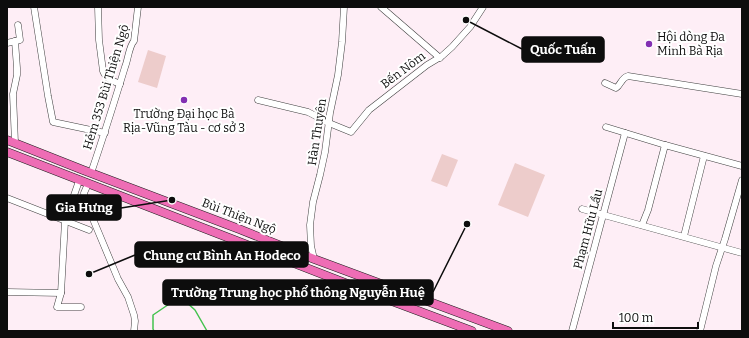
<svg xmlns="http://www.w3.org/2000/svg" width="749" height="338" font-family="Bitter,serif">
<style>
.pitch{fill:#edcccb}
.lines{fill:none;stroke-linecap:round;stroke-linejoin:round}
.stream{stroke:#43c24e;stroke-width:1.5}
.minor-casing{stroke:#404040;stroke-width:7}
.major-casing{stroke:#1e1e1e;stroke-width:9}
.minor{stroke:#fff;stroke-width:6}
.major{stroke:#ee6db5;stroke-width:8}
.poi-dot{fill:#8330b2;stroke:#fff;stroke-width:1.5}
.labels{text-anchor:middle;stroke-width:4;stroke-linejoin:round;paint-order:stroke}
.poi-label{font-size:12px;fill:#0d0d0d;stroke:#fff;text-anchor:start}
.street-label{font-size:12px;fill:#0d0d0d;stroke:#fff}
.leader{fill:none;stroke:#0d0d0d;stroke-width:1.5}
.callout-dot{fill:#0d0d0d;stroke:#fff;stroke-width:1.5}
.callout{fill:#0d0d0d;stroke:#0d0d0d;stroke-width:1.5}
.callout-label{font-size:13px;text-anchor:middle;font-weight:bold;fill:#fff}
</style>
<rect width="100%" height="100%" fill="#feeef6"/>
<g class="pitch">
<polygon points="148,50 166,56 157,88 138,82"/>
<polygon points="442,154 458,160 447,187 431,181"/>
<polygon points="515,163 545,175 528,217 498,205"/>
</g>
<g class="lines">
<polyline class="stream" points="154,331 153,329 153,315 175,300 185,301 195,310 207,331"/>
<defs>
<g id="minor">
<polyline points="34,7 48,96 53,122 105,133"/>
<path d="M 98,7 L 99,40 L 103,71 C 106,79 113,81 120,84"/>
<polyline points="381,7 440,58"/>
<polyline points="7,43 20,40 18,25"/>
<path d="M 605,83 L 616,88 C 621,85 621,78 628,76 L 742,94"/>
<polyline points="258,100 308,112 329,123 351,132 369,110 427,65 442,56 452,47 470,27 483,7"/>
<polyline points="606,127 665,145 742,166"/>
<polyline points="15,143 13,94 17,75 17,68 15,41"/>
<path d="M 91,173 C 103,138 114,103 125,67 C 128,60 129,46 134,41 L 138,7"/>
<polyline points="79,181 65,221 61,293 57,307 81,307"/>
<polyline points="88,184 84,193 85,200 118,279 128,297 134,315 135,321 134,331"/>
<polyline points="7,198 89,230"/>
<polyline points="582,209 742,253"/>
<polyline points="642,225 648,210 665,145"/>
<polyline points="684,236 704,156"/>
<polyline points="314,259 311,246 310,225 313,202 320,175 325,152 330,113 338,75 342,42 344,7"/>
<polyline points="7,292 61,293"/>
<polyline points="572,331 625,133"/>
<polyline points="700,331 716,266 725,239 742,180"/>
</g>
<g id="major">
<polyline points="7,140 83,170 239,229 314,259 508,331"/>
<polyline points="7,152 237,241 389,300 472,331"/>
</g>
</defs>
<use href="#minor" class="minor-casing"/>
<use href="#major" class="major-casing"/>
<use href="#minor" class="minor"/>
<use href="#major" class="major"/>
</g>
<g class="poi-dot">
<circle cx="649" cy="44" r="4"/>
<circle cx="184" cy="100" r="4"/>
</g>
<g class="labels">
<g class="poi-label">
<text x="657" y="41">Hội dòng Đa<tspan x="657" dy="14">Minh Bà Rịa</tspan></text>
<text x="184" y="118" text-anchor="middle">Trường Đại học Bà<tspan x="184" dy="14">Rịa-Vũng Tàu - cơ sở 3</tspan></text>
</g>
<g class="street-label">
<text transform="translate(403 70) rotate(-37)" y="4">Bến Nôm</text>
<text transform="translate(106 87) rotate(-73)" y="4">Hẻm 353 Bùi Thiện Ngộ</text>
<text transform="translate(317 132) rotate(-81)" y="4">Hàn Thuyên</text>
<text transform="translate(239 216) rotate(21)" y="4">Bùi Thiện Ngộ</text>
<text transform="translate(588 229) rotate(-75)" y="4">Phạm Hữu Lầu</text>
</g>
</g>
<path class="leader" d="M466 20L522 49M172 200L121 208M89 274L135 255M467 224L433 292"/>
<g class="callout-dot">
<circle cx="466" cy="20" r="4"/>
<circle cx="172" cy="200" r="4"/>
<circle cx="89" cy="274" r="4"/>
<circle cx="467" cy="224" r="4"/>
</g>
<g class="callout">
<rect x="522" y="37" width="82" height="25" rx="4"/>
<rect x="47" y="195" width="74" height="25" rx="4"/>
<rect x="135" y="242" width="173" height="25" rx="4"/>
<rect x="163" y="280" width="270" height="25" rx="4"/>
</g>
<g class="callout-label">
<text x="563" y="54">Quốc Tuấn</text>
<text x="84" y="212">Gia Hưng</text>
<text x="222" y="260">Chung cư Bình An Hodeco</text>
<text x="298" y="297">Trường Trung học phổ thông Nguyễn Huệ</text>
</g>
<rect width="749" height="338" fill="none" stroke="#0d0d0d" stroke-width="16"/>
<path d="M613 322v6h85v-6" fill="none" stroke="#0d0d0d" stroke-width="2"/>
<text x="619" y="322" font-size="12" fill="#0d0d0d" stroke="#ffffff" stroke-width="3" paint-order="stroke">100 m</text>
</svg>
